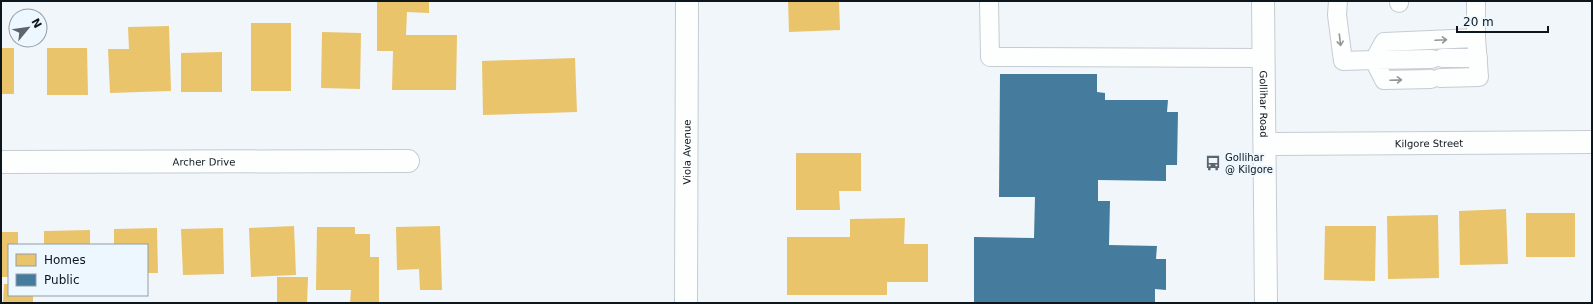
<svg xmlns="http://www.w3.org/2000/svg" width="1593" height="304" font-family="'DejaVu Sans',sans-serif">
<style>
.homes{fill:#e9c46a}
.public{fill:#457b9d}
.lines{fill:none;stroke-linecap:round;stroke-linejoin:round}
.service-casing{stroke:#c5ccd2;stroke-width:20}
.minor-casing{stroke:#c5ccd2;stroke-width:24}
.secondary-casing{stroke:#c5ccd2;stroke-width:24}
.service{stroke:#fdfefe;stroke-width:18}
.minor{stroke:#fdfefe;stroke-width:22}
.secondary{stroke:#fdfefe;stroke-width:22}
.oneway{stroke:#919699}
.labels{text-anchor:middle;stroke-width:4;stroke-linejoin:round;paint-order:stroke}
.street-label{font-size:10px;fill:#0e161d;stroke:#edf7ff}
.poi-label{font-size:10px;fill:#0e161d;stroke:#edf7ff;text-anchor:start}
</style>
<rect width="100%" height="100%" fill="#f1f6fb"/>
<g class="homes">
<polygon points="377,1 429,1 429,13 407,12 406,35 457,35 456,90 392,90 393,51 377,51"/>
<polygon points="788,1 839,1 840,30 789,32"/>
<rect x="251" y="23" width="40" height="68"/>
<polygon points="169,26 171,91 110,93 108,49 129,49 128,27"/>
<polygon points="322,32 361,33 360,89 321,88"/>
<rect x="1" y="48" width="13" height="46"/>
<polygon points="47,48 87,48 88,95 47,95"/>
<polygon points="222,52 222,92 181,92 181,53"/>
<polygon points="575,58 577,112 483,115 482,61"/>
<polygon points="796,153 861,153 861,191 839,191 840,210 796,210"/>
<polygon points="1506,209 1508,264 1460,265 1459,211"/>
<rect x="1526" y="213" width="49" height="44"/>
<polygon points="1438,215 1439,278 1388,279 1387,216"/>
<polygon points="905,218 904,244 928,244 928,282 887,282 887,295 787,295 787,237 850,237 850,219"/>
<polygon points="294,226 296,275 251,277 249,228"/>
<polygon points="440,226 442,290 420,290 419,269 397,270 396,227"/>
<polygon points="1325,226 1376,226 1375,281 1324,280"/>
<polygon points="317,227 355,227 355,234 370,234 370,257 379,257 379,303 350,303 351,290 316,290"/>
<polygon points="157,228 158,273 147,273 147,245 114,245 114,229"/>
<polygon points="223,228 224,274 183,275 181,229"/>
<polygon points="90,230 90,245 44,245 44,231"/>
<polygon points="1,232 18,232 18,245 9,245 9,277 1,277"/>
<polygon points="277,277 308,277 307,303 277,303"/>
<polygon points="4,284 9,284 9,295 33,295 33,303 3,303"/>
</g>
<polygon class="public" points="1000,74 1097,74 1097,92 1105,93 1105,100 1168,100 1167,112 1178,112 1177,165 1166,165 1166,181 1098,180 1098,201 1110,201 1109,245 1157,246 1156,259 1166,259 1166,290 1155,289 1155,303 974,303 974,237 1034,238 1035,197 999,197"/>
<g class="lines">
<defs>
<g id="service">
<polyline points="989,1 990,57 1263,58"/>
<polyline points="1338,1 1337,15 1343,61 1374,60 1384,42 1476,38 1476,1"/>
<polyline points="1399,1 1399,3"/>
<polyline points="1442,58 1478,58"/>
<polyline points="1440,78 1479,77 1476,38"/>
<polyline points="1431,79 1384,80 1374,60 1432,59"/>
</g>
<g id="minor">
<path id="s1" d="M 1265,144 L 1592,142"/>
<path id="s2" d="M 1,162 L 408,161"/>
<path id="s3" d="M 686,303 L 687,1"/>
</g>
<g id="secondary">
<path id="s4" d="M 1263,1 L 1266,303"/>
</g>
</defs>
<use href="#service" class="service-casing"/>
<use href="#minor" class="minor-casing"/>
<use href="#secondary" class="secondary-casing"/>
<use href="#service" class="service"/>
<use href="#minor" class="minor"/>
<use href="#secondary" class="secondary"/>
</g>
<defs><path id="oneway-shaft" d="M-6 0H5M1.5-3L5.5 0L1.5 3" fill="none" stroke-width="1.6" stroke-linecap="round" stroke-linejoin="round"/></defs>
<g class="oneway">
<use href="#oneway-shaft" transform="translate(1340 40) rotate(83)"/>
<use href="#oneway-shaft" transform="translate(1441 40) rotate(-3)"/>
<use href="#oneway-shaft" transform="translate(1396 80) rotate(-2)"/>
</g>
<defs>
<symbol id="bus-bare" viewBox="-9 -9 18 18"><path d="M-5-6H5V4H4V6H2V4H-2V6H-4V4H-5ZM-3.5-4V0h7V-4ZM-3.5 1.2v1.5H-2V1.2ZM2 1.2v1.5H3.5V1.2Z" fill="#5d646b" stroke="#edf7ff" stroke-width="2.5" paint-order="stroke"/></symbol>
</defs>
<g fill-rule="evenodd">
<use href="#bus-bare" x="1202" y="152" width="22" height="22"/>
</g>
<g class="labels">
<g class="street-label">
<text dy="4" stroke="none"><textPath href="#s4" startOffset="103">Gollihar Road</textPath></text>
<text dy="4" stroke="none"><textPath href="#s1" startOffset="164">Kilgore Street</textPath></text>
<text dy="4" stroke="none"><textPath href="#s3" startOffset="151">Viola Avenue</textPath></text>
<text dy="4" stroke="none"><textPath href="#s2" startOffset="203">Archer Drive</textPath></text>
</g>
<g class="poi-label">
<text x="1225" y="161">Gollihar<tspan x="1225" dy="12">@ Kilgore</tspan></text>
</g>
</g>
<rect width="1593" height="304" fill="none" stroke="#0e161d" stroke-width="4"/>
<rect x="8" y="244" width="140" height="52" fill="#edf7ff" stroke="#949da5"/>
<rect x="16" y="254" width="20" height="12" fill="#e9c46a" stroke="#949da5"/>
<text x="44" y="264" font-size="12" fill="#0e161d">Homes</text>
<rect x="16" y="274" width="20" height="12" fill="#457b9d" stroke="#949da5"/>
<text x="44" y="284" font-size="12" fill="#0e161d">Public</text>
<g transform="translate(28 28) rotate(61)"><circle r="19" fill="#edf7ff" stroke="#949da5"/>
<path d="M0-3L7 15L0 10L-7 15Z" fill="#5d646b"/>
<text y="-6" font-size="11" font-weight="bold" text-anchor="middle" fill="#0e161d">N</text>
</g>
<path d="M1457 26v6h91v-6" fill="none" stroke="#0e161d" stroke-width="2"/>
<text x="1463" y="26" font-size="12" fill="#0e161d" stroke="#edf7ff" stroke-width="3" paint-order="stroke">20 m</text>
</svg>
